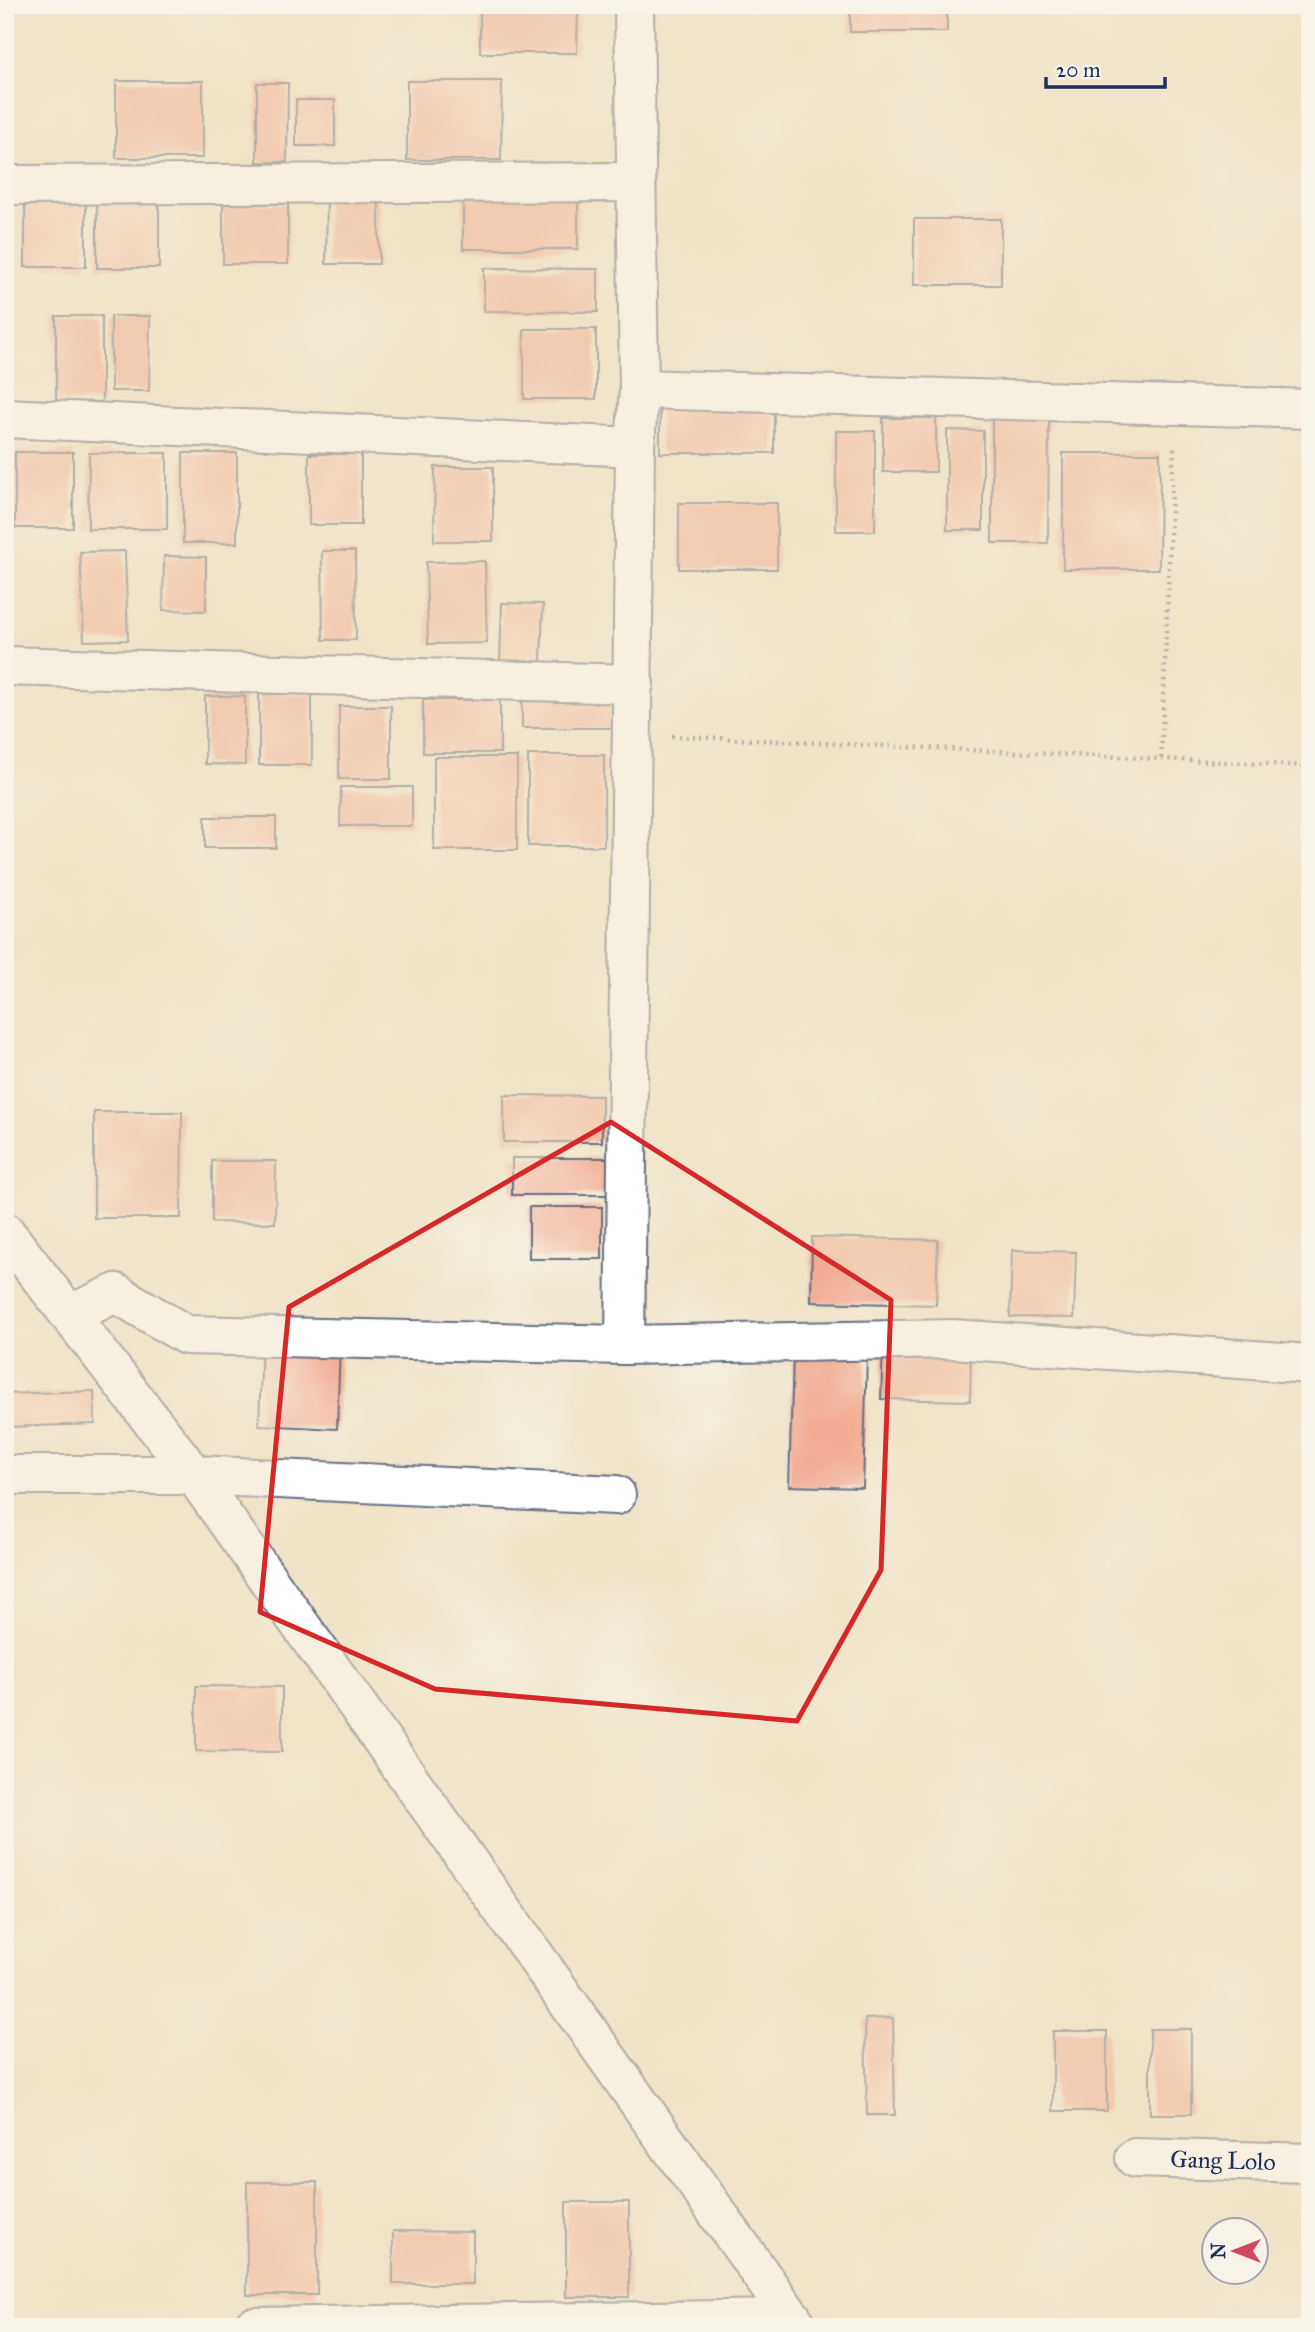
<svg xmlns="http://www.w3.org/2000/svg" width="1315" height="2332" font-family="'IM FELL Great Primer',serif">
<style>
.building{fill:#f3ac93}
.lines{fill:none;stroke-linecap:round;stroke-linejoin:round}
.minor-casing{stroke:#666e83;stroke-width:42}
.path{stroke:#666e83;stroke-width:4.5;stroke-dasharray:2 5;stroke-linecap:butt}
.minor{stroke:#fff;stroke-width:38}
.marked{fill:none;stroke:#d62828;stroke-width:5;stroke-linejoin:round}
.labels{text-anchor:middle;stroke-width:5;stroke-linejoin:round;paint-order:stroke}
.street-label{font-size:24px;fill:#1b2f5e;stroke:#f7f3e8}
</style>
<rect width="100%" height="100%" fill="#f7f3e8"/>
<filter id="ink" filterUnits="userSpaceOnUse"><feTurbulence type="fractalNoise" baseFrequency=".0143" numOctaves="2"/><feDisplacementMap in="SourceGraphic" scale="14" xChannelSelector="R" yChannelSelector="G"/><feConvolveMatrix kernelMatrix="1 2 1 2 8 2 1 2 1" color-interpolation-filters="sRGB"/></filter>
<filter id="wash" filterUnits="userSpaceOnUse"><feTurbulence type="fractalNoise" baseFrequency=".00686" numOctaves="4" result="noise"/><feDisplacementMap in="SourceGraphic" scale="28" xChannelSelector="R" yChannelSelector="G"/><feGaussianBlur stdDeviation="1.57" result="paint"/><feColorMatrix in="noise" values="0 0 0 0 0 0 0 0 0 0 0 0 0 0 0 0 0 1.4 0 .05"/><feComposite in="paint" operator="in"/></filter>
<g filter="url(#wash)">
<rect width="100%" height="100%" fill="#f0e3c8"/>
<g id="blocks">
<g class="building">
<polygon points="480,5 578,5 577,53 480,53"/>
<rect x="850" y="5" width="97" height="27"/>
<rect x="116" y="81" width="87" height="77"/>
<polygon points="407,81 502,81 501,160 407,160"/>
<polygon points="257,83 288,83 287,162 257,162"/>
<rect x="296" y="100" width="39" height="46"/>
<polygon points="327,195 379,195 379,264 326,264"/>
<rect x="463" y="196" width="115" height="53"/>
<rect x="97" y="199" width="62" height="69"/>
<rect x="25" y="203" width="61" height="64"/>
<rect x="223" y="204" width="65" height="60"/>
<rect x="5" y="207" width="8" height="66"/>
<rect x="914" y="219" width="87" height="66"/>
<polygon points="484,268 598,269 598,312 484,311"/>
<rect x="56" y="316" width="46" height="86"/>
<polygon points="111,316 150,316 149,391 111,391"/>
<rect x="524" y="329" width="72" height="70"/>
<rect x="660" y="409" width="114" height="44"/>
<rect x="883" y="418" width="53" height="54"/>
<polygon points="992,419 1049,419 1048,543 992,543"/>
<polygon points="947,430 983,431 983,530 947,530"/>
<rect x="836" y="431" width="39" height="100"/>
<rect x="15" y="452" width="58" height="76"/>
<polygon points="89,453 167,453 167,529 88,529"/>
<rect x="183" y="453" width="54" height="90"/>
<polygon points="1063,453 1160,453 1159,569 1063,569"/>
<rect x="309" y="454" width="52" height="71"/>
<polygon points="435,467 493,467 493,541 434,541"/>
<rect x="679" y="503" width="98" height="66"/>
<polygon points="125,551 128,640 84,641 80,552"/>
<polygon points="322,551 355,551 356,640 323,640"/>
<polygon points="164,556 206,557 206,611 163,610"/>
<polygon points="485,561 487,643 428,644 426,562"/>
<polygon points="502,603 543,604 541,662 500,662"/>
<rect x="522" y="691" width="90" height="37"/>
<rect x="259" y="694" width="53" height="71"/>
<polygon points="205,696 245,696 245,765 205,764"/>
<rect x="423" y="700" width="77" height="53"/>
<rect x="339" y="706" width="52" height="73"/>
<rect x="528" y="755" width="76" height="91"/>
<rect x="434" y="757" width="83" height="93"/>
<polygon points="341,787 412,787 412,826 340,826"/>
<rect x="205" y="817" width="71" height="31"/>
<polygon points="504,1095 602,1096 602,1142 504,1142"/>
<polygon points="94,1112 182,1112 181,1218 94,1218"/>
<rect x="512" y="1158" width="95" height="37"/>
<polygon points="212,1161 276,1161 275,1223 212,1222"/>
<rect x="529" y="1207" width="73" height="52"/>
<polygon points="812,1237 938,1240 936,1305 811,1302"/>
<polygon points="1012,1250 1076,1252 1074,1318 1010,1317"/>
<polygon points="262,1341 340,1345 337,1429 259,1425"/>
<polygon points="883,1345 971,1347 970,1401 881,1399"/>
<polygon points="793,1355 867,1357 863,1488 789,1486"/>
<polygon points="94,1391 95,1424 5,1427 5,1394"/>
<polygon points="196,1686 282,1687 282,1752 196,1751"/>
<polygon points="893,2018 895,2115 867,2115 865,2019"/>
<rect x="1150" y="2029" width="41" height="85"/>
<rect x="1053" y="2031" width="54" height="80"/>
<rect x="247" y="2182" width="70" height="113"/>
<rect x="566" y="2202" width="63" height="95"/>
<polygon points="393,2231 473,2232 473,2284 393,2284"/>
</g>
</g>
</g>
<g filter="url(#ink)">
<use href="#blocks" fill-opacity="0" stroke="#666e83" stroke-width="2"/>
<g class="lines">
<defs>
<g id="minor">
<polyline points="5,185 634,182"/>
<polyline points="639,389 1310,409"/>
<polyline points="5,418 635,447"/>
<polyline points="5,666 634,684"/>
<polyline points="5,1232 194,1475 798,2327"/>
<polyline points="69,1315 116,1293 186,1335 625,1345 953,1339 1310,1364"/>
<polyline points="625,1345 635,447 639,389 634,5"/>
<polyline points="5,1475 194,1475 616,1495"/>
<path id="s1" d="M 1135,2158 L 1310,2163"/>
<polyline points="253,2327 793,2319"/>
</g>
</defs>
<use href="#minor" class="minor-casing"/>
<g class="path">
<polyline points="672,736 1310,766"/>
<polyline points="1161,758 1174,444"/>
</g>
<use href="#minor" class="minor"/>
</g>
</g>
<path d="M0 0H1315V2332H0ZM 611,1122 L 891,1300 L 881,1570 L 797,1721 L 435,1689 L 260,1612 L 289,1307 Z" fill="#f0e3c8" fill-opacity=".55" fill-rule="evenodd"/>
<path class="marked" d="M 611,1122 L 891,1300 L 881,1570 L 797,1721 L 435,1689 L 260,1612 L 289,1307 Z"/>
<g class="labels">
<g class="street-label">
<text dy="8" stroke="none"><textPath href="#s1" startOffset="88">Gang Lolo</textPath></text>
</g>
</g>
<rect width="1315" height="2332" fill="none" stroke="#f7f3e8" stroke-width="28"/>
<g transform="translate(1235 2251) rotate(270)"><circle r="33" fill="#f7f3e8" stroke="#9fa5b1" stroke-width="2"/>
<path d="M0-5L12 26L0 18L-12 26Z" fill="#d1495b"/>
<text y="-10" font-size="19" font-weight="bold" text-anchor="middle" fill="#1b2f5e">N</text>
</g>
<path d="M1046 77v10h119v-10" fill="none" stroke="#1b2f5e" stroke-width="3.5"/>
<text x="1056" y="77" font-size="21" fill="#1b2f5e" stroke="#f7f3e8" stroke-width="5" paint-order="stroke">20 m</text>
</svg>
